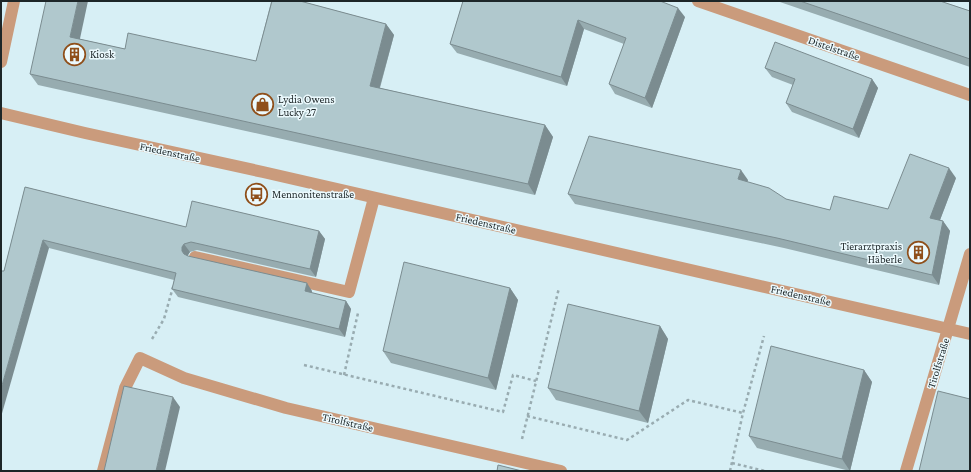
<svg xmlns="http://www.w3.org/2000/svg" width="971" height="472" font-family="'Crimson Pro',serif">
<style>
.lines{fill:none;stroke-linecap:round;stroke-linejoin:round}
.path{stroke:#99acb1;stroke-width:2.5;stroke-dasharray:3 3;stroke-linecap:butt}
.minor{stroke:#ca9b7c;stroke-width:12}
.wall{fill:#97acb0}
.shaded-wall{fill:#7b8c90}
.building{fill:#b0c8cd;stroke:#7b8c90}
.labels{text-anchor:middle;stroke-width:3;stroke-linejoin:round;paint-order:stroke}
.street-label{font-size:11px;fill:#1d2628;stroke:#ecfafe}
.poi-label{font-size:11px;fill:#1d2628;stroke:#ecfafe;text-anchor:start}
</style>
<rect width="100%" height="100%" fill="#d7eff5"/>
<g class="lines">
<g class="path">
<polyline points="152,339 164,319 173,287"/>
<polyline points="304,365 503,412 513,375 536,381"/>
<polyline points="344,375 358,313"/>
<polyline points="527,416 627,440 688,400 743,413"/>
<polyline points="522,439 559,288"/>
<polyline points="732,463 765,471"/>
<polyline points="730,471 743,413 764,336"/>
</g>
<g class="minor">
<polyline points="698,1 970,95"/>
<polyline points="1,62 14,1"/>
<polyline points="1,113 85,133 263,172 970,334"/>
<polyline points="195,257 349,292 374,198"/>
<polyline points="103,471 125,388 140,358 184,378 286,408 561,471"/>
<polyline points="906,471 970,254"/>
</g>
</g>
<g class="wall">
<polygon points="268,1 300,1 386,24 394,35 380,88 545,125 553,137 535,195 38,85 30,74 80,39 125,49 256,61 271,2"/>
<polygon points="463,1 685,17 652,108 615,94 609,84 624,44 584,29 567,86 457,53 450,44"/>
<polygon points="777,1 940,1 970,11 970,67"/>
<polygon points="765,68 872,79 878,88 859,138 792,112 786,103 793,85 772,77"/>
<polygon points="956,178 940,220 943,221 950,231 939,285 784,248 575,204 568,194 748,180 747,182 786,199 830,210 888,209"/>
<polygon points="25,187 186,227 319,231 325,239 316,277 197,250 190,252 188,255 188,256 312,291 312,293 346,301 351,309 345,337 178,297 172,289 174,280 49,248 4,271"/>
<polygon points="510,288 518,300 496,390 391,363 383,351"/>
<polygon points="660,326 668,339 648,423 556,400 548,388"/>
<polygon points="864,370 872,382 850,471 757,448 749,436"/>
</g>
<g class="shaded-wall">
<polygon points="78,1 88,1 78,48 70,37"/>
<polygon points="678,8 685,17 652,108 645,98"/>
<polygon points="578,20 584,29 567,86 561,77"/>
<polygon points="386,24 394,35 377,97 370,86"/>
<polygon points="872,79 878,88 859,138 853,129"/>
<polygon points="545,125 553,137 535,195 528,184"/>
<polygon points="949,168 956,178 937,228 930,218"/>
<polygon points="741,170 748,180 745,189 738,179"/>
<polygon points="943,221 950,231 939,285 932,275"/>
<polygon points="319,231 325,239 316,277 310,269"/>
<polygon points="43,240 49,248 1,417 1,389"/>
<polygon points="184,244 190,252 188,255 188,259 190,262 182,251 182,247"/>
<polygon points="307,283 312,291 310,299 305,291"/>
<polygon points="510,288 518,300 496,390 488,378"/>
<polygon points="346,301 351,309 345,337 339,329"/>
<polygon points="660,326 668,339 648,423 639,411"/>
<polygon points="864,370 872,382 850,471 842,459"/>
<polygon points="173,397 180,407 165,471 156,471"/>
</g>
<g class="building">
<polygon points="46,1 78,1 70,37 125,49 128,33 256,61 272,1 300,1 386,24 370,86 545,125 528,184 30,74"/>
<polygon points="463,1 660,1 678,8 645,98 609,84 626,38 578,20 561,77 450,44"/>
<polygon points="800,1 940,1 970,11 970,59"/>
<polygon points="775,42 872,79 853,129 786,103 795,79 765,68"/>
<polygon points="589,136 741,170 738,179 769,188 786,199 830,210 834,196 888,209 910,154 949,168 930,218 943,221 932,275 777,238 568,194"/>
<polygon points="25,187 186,227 192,201 319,231 310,269 191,242 184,244 182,247 182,251 184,254 188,256 307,283 305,291 346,301 339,329 172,289 176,273 43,240 1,389 1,271 4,271"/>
<polygon points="404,262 510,288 488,378 383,351"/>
<polygon points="568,304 660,326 639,411 548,388"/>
<polygon points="771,346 864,370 842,459 749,436"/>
<polygon points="124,386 173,397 156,471 104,471"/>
<polygon points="938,391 970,399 970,471 919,471"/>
<polygon points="498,465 522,471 497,471"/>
</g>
<defs>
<symbol id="building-ring" viewBox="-11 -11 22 22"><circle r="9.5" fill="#ecfafe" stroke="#8f4f1a" stroke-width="1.5"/><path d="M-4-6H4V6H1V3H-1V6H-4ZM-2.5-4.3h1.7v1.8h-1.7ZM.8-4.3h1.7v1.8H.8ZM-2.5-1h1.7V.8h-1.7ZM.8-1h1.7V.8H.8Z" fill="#8f4f1a"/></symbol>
<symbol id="shop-ring" viewBox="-11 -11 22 22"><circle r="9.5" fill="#ecfafe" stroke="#8f4f1a" stroke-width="1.5"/><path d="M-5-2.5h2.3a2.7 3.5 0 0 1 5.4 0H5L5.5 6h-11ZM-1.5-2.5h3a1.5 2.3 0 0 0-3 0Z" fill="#8f4f1a"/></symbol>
<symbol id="bus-ring" viewBox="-11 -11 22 22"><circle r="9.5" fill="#ecfafe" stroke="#8f4f1a" stroke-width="1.5"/><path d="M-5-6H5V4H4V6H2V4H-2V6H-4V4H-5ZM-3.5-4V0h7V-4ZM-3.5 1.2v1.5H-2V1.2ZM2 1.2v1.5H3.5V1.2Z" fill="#8f4f1a"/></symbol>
</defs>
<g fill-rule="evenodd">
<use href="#building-ring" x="62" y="42" width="25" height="25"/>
<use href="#shop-ring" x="250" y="92" width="25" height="25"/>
<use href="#bus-ring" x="244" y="182" width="25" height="25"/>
<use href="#building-ring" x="906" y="240" width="25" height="25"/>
</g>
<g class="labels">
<g class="street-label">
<text transform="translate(834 48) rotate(19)" y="4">Distelstraße</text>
<text transform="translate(170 152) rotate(12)" y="4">Friedenstraße</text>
<text transform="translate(486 223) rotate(13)" y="4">Friedenstraße</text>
<text transform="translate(801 295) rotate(13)" y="4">Friedenstraße</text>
<text transform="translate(938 363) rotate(-73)" y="4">Tirolfstraße</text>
<text transform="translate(348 422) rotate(13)" y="4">Tirolfstraße</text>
</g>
<g class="poi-label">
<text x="90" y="58">Kiosk</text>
<text x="278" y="103">Lydia Owens<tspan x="278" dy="13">Lucky 27</tspan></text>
<text x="272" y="198">Mennonitenstraße</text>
<text x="902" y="250" text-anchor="end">Tierarztpraxis<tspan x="902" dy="13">Häberle</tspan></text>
</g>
</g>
<rect width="971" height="472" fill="none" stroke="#1d2628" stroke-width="4"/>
</svg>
